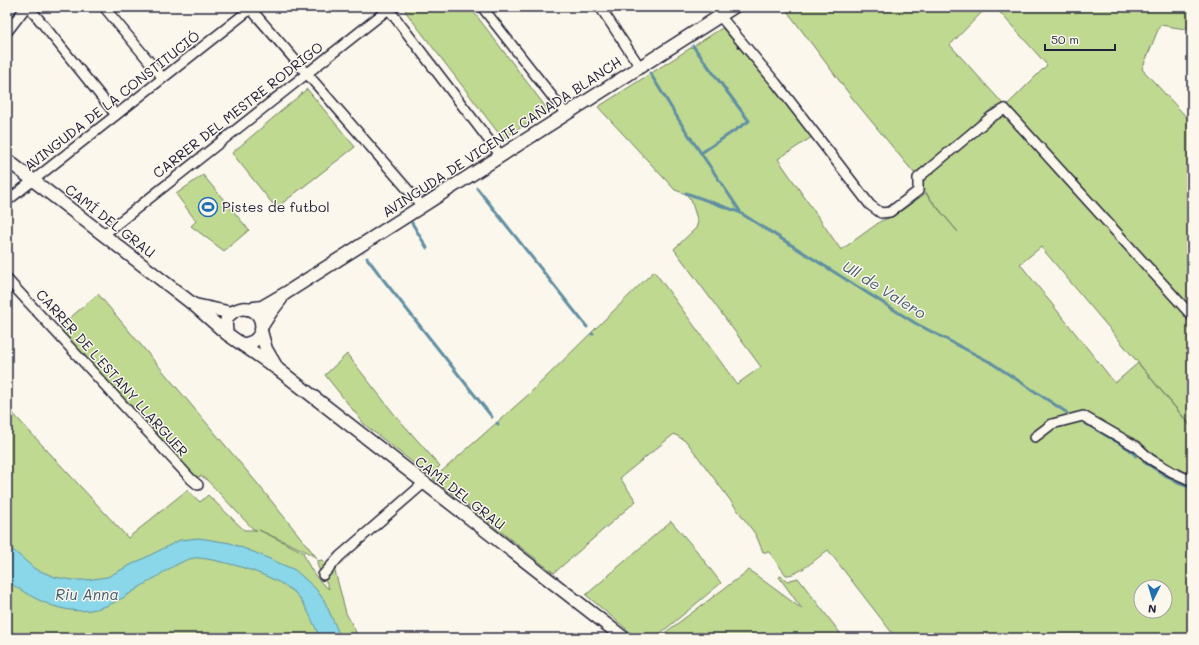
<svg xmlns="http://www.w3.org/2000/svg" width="1199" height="645" font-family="Mali,sans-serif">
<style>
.green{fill:#bfd990;stroke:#707e66;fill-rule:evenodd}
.water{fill:#89d7e8;stroke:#608fa3}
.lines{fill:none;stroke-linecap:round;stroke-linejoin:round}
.stream{stroke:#608fa3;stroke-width:3}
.street-casing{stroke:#22223b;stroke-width:12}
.secondary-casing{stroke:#22223b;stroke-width:15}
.street{stroke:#fbf7ec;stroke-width:9}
.secondary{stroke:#fbf7ec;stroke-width:12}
.labels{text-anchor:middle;stroke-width:3;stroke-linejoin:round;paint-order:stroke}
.street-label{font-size:14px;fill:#22223b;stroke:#fbf7ec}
.poi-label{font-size:14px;fill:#22223b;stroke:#fbf7ec;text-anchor:start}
.water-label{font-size:15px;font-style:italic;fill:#41586f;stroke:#fbf7ec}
</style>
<rect width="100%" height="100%" fill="#fbf7ec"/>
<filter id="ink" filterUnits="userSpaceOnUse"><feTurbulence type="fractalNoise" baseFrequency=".025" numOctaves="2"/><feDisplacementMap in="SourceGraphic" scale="8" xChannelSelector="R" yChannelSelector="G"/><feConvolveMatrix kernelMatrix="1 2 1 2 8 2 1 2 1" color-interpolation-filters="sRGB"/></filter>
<g filter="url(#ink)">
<g class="green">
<polygon points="410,7 470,7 548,110 503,139 405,11"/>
<polygon points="784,7 987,7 950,45 1005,106 996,107 990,110 936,159 914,173 853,99"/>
<polygon points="995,7 1192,7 1192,30 1160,25 1142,69 1192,123 1192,311 1081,186 1006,106 1047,65"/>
<path d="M 722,28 L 783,99 L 812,137 L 778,159 L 841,250 L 881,221 L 894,216 L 926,193 L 928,197 L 958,232 L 929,197 L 922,186 L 927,174 L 955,153 L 992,119 L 1000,116 L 1009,117 L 1192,320 L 1192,427 L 1041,247 L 1020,264 L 1115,383 L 1138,363 L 1192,428 L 1192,480 L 1084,414 L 1037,432 L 1030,438 L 1035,442 L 1052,426 L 1086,420 L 1192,485 L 1192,638 L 896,638 L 828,550 C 817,558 798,576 786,575 L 769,552 L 763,552 L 756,535 L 687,442 L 674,434 L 620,478 L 636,501 L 554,573 L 433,479 L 528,395 L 654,271 L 737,384 L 761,367 L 674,249 L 696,228 L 698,222 L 691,200 L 686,194 L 675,190 L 598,107 ZM 1141,587 L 1165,587 L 1165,611 L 1141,611 Z"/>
<polygon points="307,89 355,147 276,208 232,153"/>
<polygon points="203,175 249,230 224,251 191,226 196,221 176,194"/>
<path d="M 98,294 L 257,483 L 317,558 L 303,550 L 259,530 L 303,552 C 308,566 316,580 329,589 C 327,580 317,571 317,561 L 322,560 L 326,564 L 331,563 L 335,571 L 346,613 L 359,638 L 7,638 L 7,407 L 128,538 L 187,490 L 200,502 L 208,495 L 244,530 L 257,530 L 253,529 L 206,479 L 201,476 L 195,478 L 58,328 Z"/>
<polygon points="347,354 395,415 440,466 430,476 365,425 325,375"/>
<polygon points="671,521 696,550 721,583 655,638 637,638 586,595"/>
<polygon points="749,570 802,609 779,577 781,576 787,581 798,578 844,638 658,638"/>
</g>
<path class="water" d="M 199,538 L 230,543 L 256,553 L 295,570 L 315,588 L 324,600 L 341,638 L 320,638 C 313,623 307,605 295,593 C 274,575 227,561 199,558 C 194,557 186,560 182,562 C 170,567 159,576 148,582 C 133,591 119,602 103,607 C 68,619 35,600 7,581 L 7,545 L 35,569 L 55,577 L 72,580 L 86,580 L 107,577 L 180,540 Z"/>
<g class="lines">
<g class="stream">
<polyline points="693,46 749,121 701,153"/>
<polyline points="650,73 682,125 740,211"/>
<polyline points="477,188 587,327"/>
<polyline points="686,193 739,212 915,323 990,362 1066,412"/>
<polyline points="412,223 427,248"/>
<polyline points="367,258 386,283 492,417"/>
<polyline points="592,334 593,334"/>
<polyline points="497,423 498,424"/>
<polyline points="1085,423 1129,449 1136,456"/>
<polyline points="1144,462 1178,483 1192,488"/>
</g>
<defs>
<g id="street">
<polyline points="29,7 116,115"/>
<polyline points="104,7 163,78"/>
<polyline points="249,7 422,206"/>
<polyline points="387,7 501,156"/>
<polyline points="482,7 566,114"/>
<polyline points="600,7 640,67"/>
<polyline points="720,16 776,83 870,205 881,213 890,212 918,191 918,178 991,117 1005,109 1192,316"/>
<polyline points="7,32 26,7"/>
<polyline points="7,201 253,7"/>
<polyline points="103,235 391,7"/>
<polyline points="7,279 191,479 198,485"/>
<polyline points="1035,437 1052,424 1083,416 1137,447 1150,459 1172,472 1192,481"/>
<polyline points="323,575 340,556 424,483"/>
</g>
<g id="secondary">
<path d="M 7,160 L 194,305 L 227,334 L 243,345 C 247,343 252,343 255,340 C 263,333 264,320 255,312 C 246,305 233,309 227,318 C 225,323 226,328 227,334"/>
<polyline points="195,305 232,313"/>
<polyline points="247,309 262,307 286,293 734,7"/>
<polyline points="262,326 271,312 281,299"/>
<polyline points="261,331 266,349 276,366"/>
<polyline points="243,345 279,370 624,638"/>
</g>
</defs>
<use href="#street" class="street-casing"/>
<use href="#secondary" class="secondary-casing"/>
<use href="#street" class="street"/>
<use href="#secondary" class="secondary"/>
</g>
</g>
<defs>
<symbol id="stadium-ring" viewBox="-11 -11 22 22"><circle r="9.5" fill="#fbf7ec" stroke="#1f6fb2" stroke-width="1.5"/><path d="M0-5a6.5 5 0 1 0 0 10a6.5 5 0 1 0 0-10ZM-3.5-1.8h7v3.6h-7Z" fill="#1f6fb2"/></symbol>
</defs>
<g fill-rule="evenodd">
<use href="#stadium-ring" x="197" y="196" width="22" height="22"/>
</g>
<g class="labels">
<g class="street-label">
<text transform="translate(112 101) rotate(-38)" y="5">AVINGUDA DE LA CONSTITUCIÓ</text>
<text transform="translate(238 110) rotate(-38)" y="5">CARRER DEL MESTRE RODRIGO</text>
<text transform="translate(502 137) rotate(-33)" y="5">AVINGUDA DE VICENTE CAÑADA BLANCH</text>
<text transform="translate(110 221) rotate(38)" y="5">CAMÍ DEL GRAU</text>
<text transform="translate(112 373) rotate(48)" y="5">CARRER DE L'ESTANY LLARGUER</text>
<text transform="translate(460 493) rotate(38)" y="5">CAMÍ DEL GRAU</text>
</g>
<g class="poi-label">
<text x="222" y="212">Pistes de futbol</text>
</g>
<g class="water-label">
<text transform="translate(884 290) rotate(32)" y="5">Ull de Valero</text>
<text x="87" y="600">Riu Anna</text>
</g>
</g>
<rect width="1199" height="645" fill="none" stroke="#fbf7ec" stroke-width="24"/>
<rect x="12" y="12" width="1175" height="621" fill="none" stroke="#22223b" stroke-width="1.5" filter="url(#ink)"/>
<g transform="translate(1153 599) rotate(185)"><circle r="19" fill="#fbf7ec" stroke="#a4a2a5"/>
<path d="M0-3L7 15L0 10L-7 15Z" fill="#1f6fb2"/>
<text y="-6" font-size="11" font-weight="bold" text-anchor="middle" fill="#22223b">N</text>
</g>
<path d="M1045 44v6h70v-6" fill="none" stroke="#22223b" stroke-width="2"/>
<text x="1051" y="44" font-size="12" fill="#22223b" stroke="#fbf7ec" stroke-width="3" paint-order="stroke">50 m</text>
</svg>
